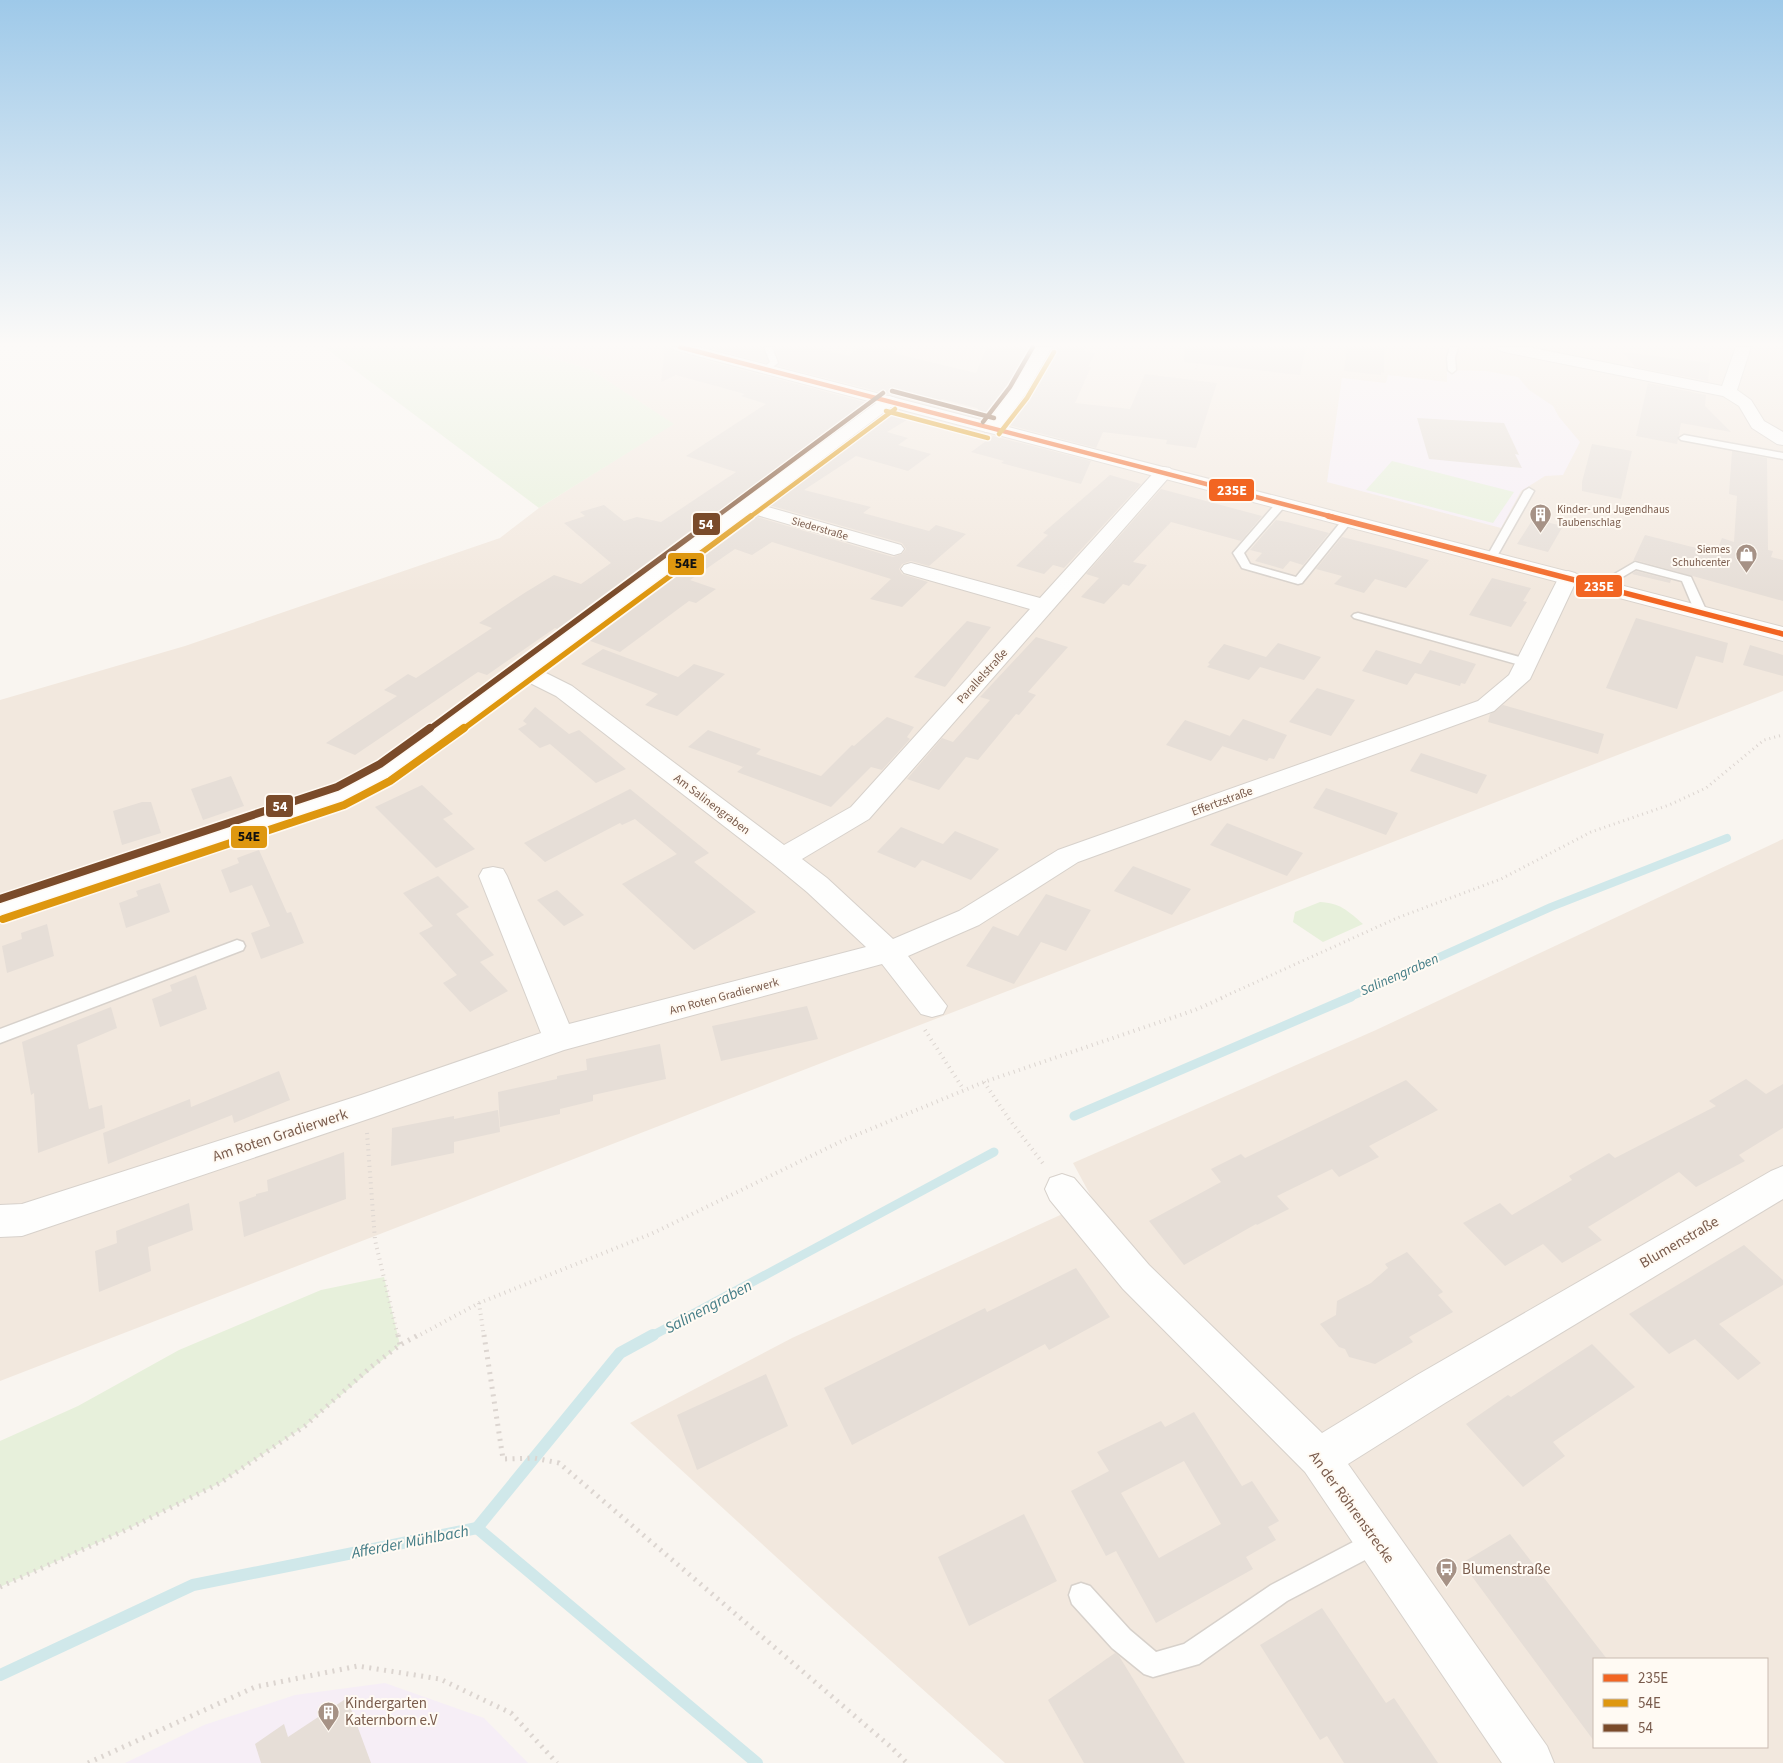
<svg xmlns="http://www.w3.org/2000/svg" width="1783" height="1763" font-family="'Source Sans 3',sans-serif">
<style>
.residential{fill:#f2e8de;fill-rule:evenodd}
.education{fill:#f6eef6}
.green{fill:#e7f0db}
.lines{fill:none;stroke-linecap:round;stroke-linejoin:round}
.stream-far2{stroke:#d0e8ea;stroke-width:8}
.stream-far1{stroke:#d0e8ea;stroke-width:9}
.stream{stroke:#d0e8ea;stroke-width:12}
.building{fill:#e6ded7;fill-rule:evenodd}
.service-casing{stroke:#d7d1cb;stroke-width:3}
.minor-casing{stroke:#d7d1cb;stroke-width:2}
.secondary-casing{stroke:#d9d2cb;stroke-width:2}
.path-far3{stroke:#dcd5d0;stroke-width:2;stroke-dasharray:0.5 2.5;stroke-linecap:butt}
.path-far2{stroke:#dcd5d0;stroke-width:3;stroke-dasharray:1 4;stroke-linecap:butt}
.path-far1{stroke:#dcd5d0;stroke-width:4;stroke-dasharray:1 4.5;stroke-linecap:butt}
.path{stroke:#dcd5d0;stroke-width:5;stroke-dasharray:2 5.5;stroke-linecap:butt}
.service{fill:#fefefd;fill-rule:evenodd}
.minor{fill:#fefefd;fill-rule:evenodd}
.secondary{fill:#fefefd;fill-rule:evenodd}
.bus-1-far1-casing{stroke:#fffaf3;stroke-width:7}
.bus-1-casing{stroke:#fffaf3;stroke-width:9}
.bus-2-far2-casing{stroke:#fffaf3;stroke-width:7}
.bus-2-far1-casing{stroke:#fffaf3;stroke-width:9}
.bus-2-casing{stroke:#fffaf3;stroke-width:11}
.bus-3-far2-casing{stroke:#fffaf3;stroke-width:7}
.bus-3-far1-casing{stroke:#fffaf3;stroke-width:9}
.bus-3-casing{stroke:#fffaf3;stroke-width:11}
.bus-1-far1{stroke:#f26522;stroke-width:4.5}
.bus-1{stroke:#f26522;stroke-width:5.5}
.bus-2-far2{stroke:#de970f;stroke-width:4.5}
.bus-2-far1{stroke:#de970f;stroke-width:5.5}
.bus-2{stroke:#de970f;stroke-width:8}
.bus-3-far2{stroke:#7a4b2a;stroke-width:4.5}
.bus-3-far1{stroke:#7a4b2a;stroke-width:5.5}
.bus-3{stroke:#7a4b2a;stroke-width:8}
.labels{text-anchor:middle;stroke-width:4;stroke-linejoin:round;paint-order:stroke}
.far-poi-label{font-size:11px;fill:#7a5c4d;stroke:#fffaf3;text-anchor:start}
.far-street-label{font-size:11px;fill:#7a5c4d;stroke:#fffaf3}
.street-label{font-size:12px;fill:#7a5c4d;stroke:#fffaf3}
.water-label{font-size:14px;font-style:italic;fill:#437c86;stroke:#fffaf3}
.near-street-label{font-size:15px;fill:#7a5c4d;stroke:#fffaf3}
.near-poi-label{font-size:15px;fill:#7a5c4d;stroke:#fffaf3;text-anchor:start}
.near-water-label{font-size:16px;font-style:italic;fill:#437c86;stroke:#fffaf3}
.line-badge{stroke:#fffaf3;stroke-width:2}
.badge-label{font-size:14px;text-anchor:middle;font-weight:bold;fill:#fff}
.pale-badge-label{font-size:14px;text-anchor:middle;font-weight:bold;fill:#111}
</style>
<rect width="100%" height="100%" fill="#f9f5f0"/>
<g class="residential">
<polygon points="517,347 1783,347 1783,691 0,1381 0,700 185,646 500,538 539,508 673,424 591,370"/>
<path d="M 1783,839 L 1783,1763 L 1005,1763 L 834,1610 L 630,1423 L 792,1338 L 1093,1200 L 1073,1163 L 1376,1030 ZM 1594,1659 L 1767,1659 L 1767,1747 L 1594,1747 Z"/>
</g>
<g class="education">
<polygon points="1447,370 1486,371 1518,377 1529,390 1553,406 1559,417 1580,442 1563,475 1545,476 1521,491 1501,528 1327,482 1342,378 1386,383 1388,375 1447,382"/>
<polygon points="385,1683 484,1718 528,1763 125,1763 204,1725 295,1695"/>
</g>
<g class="green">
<polygon points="324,347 517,347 591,370 674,424 539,508"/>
<polygon points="1392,461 1514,492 1493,523 1366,490"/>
<path d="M 1320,902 C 1340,903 1347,910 1363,924 L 1323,942 L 1293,922 L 1295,912 Z"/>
<polygon points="384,1277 400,1345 305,1426 220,1483 128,1529 0,1587 0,1441 78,1406 179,1350 321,1290"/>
</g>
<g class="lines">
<polyline class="stream-far2" points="1348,998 1551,907 1727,838"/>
<g class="stream-far1">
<polyline points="1074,1116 1351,997"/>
<polyline points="650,1337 994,1152"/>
</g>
<g class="stream">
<polyline points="477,1528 620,1353 653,1335"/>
<polyline points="0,1675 193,1585 477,1528 757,1763"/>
</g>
</g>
<g class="building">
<polygon points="665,347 670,347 674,352 872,404 562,631 555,628 487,675 478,672 355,755 326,743 397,696 384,690 408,674 416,678 492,628 479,623 526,592 554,575 581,584 611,563 564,523 585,516 580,512 604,505 624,521 637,517 661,522 736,472 686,456 766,404 741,396 745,394 676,375 661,382"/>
<polygon points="707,347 762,347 768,361 766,363"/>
<polygon points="774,347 814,347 848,356 859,347 899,347 893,353 976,373 987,347 1035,347 1009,390 987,419 977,408 942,399 932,405 778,366 780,362"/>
<polygon points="1054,347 1086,347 1084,351 1095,353 1088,367 1091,367 1075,403 1130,409 1145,374 1217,383 1196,448 1166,444 1167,440 1103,432 1096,448 1005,424 1028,394"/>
<polygon points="1185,347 1306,347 1300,375 1184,362"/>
<polygon points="1347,347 1384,347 1384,373 1381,372 1381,375 1344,371"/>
<polygon points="1623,352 1710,363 1708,381 1635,367"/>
<polygon points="1648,383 1706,395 1705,406 1731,432 1681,423 1677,444 1636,436"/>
<polygon points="891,409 915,415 887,432 908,438 898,445 931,454 908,471 856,456 804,490 871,507 863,513 929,531 936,525 966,534 929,566 911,561 902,564 899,569 902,574 928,582 902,607 870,599 891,579 772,542 752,555 735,549 690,580 716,589 696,603 689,601 620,652 585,639 750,515 893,557 902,554 906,549 902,543 765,504"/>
<polygon points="1417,418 1504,423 1519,455 1515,454 1522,468 1429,459"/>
<polygon points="993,436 1091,461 1081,484 1001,463 1004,461 971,452"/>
<polygon points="1592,444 1632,451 1621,499 1582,491 1582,482"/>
<polygon points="1732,451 1767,458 1768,550 1773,551 1771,557 1783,560 1783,601 1635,560 1633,561 1645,535 1716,553 1722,538 1734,542 1737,496 1729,494"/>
<polygon points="1110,475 1141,484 1064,568 1053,565 1044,574 1016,566 1048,535 1043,533"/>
<polygon points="1161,489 1262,516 1241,541 1171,522 1133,562 1147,565 1129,586 1123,584 1104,604 1081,597 1099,578 1086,574"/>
<polygon points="1533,519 1563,526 1548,552 1517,544"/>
<polygon points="1276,520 1287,522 1329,533 1303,565 1290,561 1283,569 1255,561 1262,553 1250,550"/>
<polygon points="1342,537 1390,549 1429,560 1406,588 1375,579 1364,593 1334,584 1342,576 1316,569"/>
<polygon points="1636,571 1671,580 1670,583 1632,574"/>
<polygon points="1492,578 1531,588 1523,601 1527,602 1511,627 1469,615"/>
<polygon points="1636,618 1728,643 1723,663 1696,656 1677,709 1606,688"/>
<polygon points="967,621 991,627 945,687 914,677"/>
<polygon points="1036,637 1068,647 1028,692 1036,695 1019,715 1016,714 978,760 966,757 939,790 907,779 942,738 953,742 990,700 980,697"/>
<polygon points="1278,643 1321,657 1304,680 1260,667 1249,680 1207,667 1210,664 1208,663 1224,644 1266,657"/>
<polygon points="1750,645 1783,655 1783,676 1743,665"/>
<polygon points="603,649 678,677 694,664 725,674 677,716 645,705 658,694 581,664"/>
<polygon points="1376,650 1421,664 1430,650 1476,664 1465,684 1461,683 1460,686 1415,673 1407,685 1362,671"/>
<polygon points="1317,688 1355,700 1331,736 1289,722"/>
<polygon points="1503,705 1604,734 1598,754 1488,722 1490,714"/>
<polygon points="535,707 569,734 579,730 626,769 596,783 550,744 540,748 518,729 527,724 523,721"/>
<polygon points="887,717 914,727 907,737 910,739 882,770 871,767 831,807 737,772 743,767 688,747 708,730 761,749 743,767 756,754 821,776 852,745 854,746"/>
<polygon points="1243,719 1287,735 1274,759 1269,758 1267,761 1222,746"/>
<polygon points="1185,720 1230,736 1211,761 1166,745"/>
<polygon points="1421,753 1487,775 1477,794 1410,771"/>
<polygon points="231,776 244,806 203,820 191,789"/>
<polygon points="422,785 453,814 443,819 475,849 436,868 375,807"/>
<polygon points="1326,788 1398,813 1386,835 1313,808"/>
<polygon points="630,789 709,853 694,862 756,912 694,950 622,884 677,854 635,819 622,825 620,823 545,862 524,843"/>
<polygon points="142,802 151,802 161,833 122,845 113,811"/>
<polygon points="1227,823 1303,853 1287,876 1210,845"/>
<polygon points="901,827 943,844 955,831 999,849 971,880 922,860 915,868 877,852"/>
<polygon points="259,850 287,913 291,912 304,943 261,959 251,933 270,926 252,885 230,893 221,870 239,863 237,858"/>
<polygon points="1133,866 1191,889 1172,915 1114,891"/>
<polygon points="438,876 469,907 456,914 494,955 480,962 508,991 470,1012 443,983 457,975 419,933 433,926 403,893"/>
<polygon points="160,883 170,912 126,928 119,903 138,896 136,891"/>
<polygon points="557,890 584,915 564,926 537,900"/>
<polygon points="1046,894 1091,910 1066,951 1041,942 1014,984 966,966 993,926 1018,936"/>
<polygon points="47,924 54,956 7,973 2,946 22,939 21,933"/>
<polygon points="196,975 207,1009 160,1027 152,999 172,991 170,985"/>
<polygon points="807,1006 818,1039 721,1061 712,1026"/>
<polygon points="111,1007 117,1028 77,1045 89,1109 102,1105 105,1128 38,1153 34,1093 31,1095 22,1042"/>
<polygon points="660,1044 666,1079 593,1095 593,1101 560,1109 560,1114 500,1127 498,1092 557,1079 557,1076 587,1070 586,1059"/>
<polygon points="279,1071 290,1100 234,1123 232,1115 108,1164 103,1133 190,1099 191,1107"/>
<polygon points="1746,1079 1766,1094 1783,1084 1783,1128 1739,1155 1745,1161 1696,1187 1679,1172 1588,1227 1602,1240 1562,1263 1543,1244 1505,1266 1463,1223 1500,1203 1512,1215 1572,1180 1569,1176 1609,1153 1615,1158 1716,1106 1709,1101"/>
<polygon points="1406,1080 1438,1110 1369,1146 1379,1157 1339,1177 1332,1169 1277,1196 1289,1209 1257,1225 1256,1224 1184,1265 1149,1221 1221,1182 1211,1169 1241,1154 1245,1158"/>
<polygon points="498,1110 500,1132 454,1142 454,1153 391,1166 392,1128 454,1116 454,1119"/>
<polygon points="344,1152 346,1199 244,1237 239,1202 256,1196 256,1194 268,1191 267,1180"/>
<polygon points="189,1203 193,1230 148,1247 151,1271 99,1292 95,1251 117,1243 116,1231"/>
<polygon points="1744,1245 1783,1280 1783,1285 1719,1324 1761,1363 1738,1380 1695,1339 1669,1354 1629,1314"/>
<polygon points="1407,1252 1443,1292 1438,1295 1453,1312 1409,1337 1413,1342 1375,1364 1349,1357 1345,1349 1339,1347 1320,1324 1336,1315 1337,1301 1371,1283 1388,1268 1385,1264"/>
<polygon points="1076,1268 1110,1317 1049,1350 1045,1344 852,1445 824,1388 985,1308 987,1312"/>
<polygon points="1592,1344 1635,1387 1553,1442 1565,1456 1523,1487 1466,1424 1508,1395 1511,1397"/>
<polygon points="766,1374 788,1426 697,1470 677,1415"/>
<path d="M 1194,1412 L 1242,1486 L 1252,1481 L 1279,1521 L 1268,1527 L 1276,1540 L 1246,1557 L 1253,1569 L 1156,1623 L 1116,1551 L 1106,1556 L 1071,1491 L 1109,1471 L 1097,1452 L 1161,1421 L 1165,1427 ZM 1184,1461 L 1221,1524 L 1159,1558 L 1121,1493 Z"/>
<polygon points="1024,1514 1057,1581 969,1626 938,1557"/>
<polygon points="1510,1534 1607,1659 1594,1659 1594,1741 1462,1563"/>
<polygon points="1322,1608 1386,1703 1394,1698 1438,1763 1344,1763 1327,1736 1320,1740 1260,1645"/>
<polygon points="1115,1653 1119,1656 1185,1763 1084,1763 1048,1700"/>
<polygon points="347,1698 371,1763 261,1763 255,1744 284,1724 288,1737"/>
</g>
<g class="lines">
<defs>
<g id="service">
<polygon points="764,347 772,347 778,363 765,373 761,370 770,362"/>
<polygon points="1450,347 1458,347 1455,358 1456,370 1452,373 1448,370 1447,358"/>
<polygon points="1684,435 1783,453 1783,459 1681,440 1679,438"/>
<polygon points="1529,488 1534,491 1496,558 1495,560 1487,560 1486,558 1524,491"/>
<polygon points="1282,500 1287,503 1286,505 1244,553 1250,564 1296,577 1344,518 1348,517 1353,520 1302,583 1298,584 1242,568 1233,553 1278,501"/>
<polygon points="1635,562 1691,577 1707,612 1705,614 1701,615 1695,612 1682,581 1636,569 1604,588 1596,588 1594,586"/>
<polygon points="1358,613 1531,660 1533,663 1527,667 1354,618 1352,616 1354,614"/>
<polygon points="237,940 243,942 245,946 243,950 0,1043 0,1029"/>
<polygon points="1376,1530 1384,1534 1388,1542 1384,1550 1287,1601 1199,1664 1153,1677 1144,1674 1112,1648 1072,1604 1069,1595 1072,1586 1081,1583 1090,1586 1130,1630 1156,1652 1184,1644 1271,1585"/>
</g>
<g id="minor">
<polygon points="1037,347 1052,347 1026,393 997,432 985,432 983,428 1011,391"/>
<polygon points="1497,347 1528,347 1722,386 1736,347 1751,347 1737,390 1751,400 1764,421 1783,432 1783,445 1777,444 1752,428 1739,406 1723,396 1504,352 1499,350"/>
<polygon points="889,396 895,398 897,401 895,404 761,505 901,545 904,549 901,553 894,555 887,553 750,513 540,670 572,686 784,845 851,807 1030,609 904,573 901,569 904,565 911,563 1040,598 1158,468 1164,467 1170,468 1173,472 1170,476 869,819 802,859 827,878 893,939 959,911 1058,850 1478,701 1509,675 1561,573 1568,571 1575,573 1578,577 1530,679 1494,711 1078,862 979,925 908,956 947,1006 943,1014 932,1017 921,1014 882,964 564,1050 377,1116 22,1236 0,1237 0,1205 22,1204 361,1095 541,1033 479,876 483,869 493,867 503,869 507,876 569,1024 866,947 807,892 773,864 556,696 526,681 404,771 350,802 0,920 0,900 332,790 376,767 417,739 512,669 515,665 519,664 883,398"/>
<polygon points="1783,1166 1783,1199 1445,1403 1348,1464 1547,1746 1554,1763 1502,1763 1305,1472 1123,1289 1050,1200 1045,1189 1050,1178 1062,1174 1074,1178 1149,1265 1322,1433 1417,1375 1771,1171"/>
</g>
<polygon id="secondary" points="672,347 698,347 1783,627 1783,641 674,350"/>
</defs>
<use href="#service" class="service-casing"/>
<use href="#minor" class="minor-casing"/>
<use href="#secondary" class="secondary-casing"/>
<polyline class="path-far3" points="1196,369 1203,347"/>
<polyline class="path-far2" points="1221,998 1397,918 1501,879 1591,832 1669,805 1706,788 1764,740 1783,735"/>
<g class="path-far1">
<polyline points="925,1030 964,1090"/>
<polyline points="984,1082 1009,1119 1045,1166"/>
<polyline points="367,1133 375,1240 398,1337"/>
<polyline points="479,1303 484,1337"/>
<polyline points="416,1337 479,1303 651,1234 844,1140 984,1082 1195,1010 1224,997"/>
</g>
<g class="path">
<polyline points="398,1335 400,1345"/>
<polyline points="484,1335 503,1459 534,1458 559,1463 891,1747 907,1763"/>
<polyline points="0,1587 128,1529 220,1483 305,1426 371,1367 400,1345 418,1335"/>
<polyline points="88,1763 255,1687 358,1666 440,1679 511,1713 557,1763"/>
</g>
<use href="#service" class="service"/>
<use href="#minor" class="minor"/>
<use href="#secondary" class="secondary"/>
<defs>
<polyline id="bus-1-far1" points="680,347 1333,517"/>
<polyline id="bus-1" points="1328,516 1783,634"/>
<g id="bus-2-far2">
<polyline points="886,411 988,438"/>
<polyline points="999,434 1027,398 1054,352"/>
<polyline points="750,517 895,409"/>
</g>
<polyline id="bus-2-far1" points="462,730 751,516"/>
<polyline id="bus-2" points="3,919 344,805 390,781 464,728"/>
<g id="bus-3-far2">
<polyline points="892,391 994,418"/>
<polyline points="983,422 1010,387 1033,347"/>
<polyline points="716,517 883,393"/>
</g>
<polyline id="bus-3-far1" points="428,730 718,516"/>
<polyline id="bus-3" points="0,899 337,787 380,764 430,728"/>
</defs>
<use href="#bus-1-far1" class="bus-1-far1-casing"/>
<use href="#bus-1" class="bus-1-casing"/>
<use href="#bus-2-far2" class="bus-2-far2-casing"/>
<use href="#bus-2-far1" class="bus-2-far1-casing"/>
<use href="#bus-2" class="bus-2-casing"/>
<use href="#bus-3-far2" class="bus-3-far2-casing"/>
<use href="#bus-3-far1" class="bus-3-far1-casing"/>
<use href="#bus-3" class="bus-3-casing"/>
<use href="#bus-1-far1" class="bus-1-far1"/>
<use href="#bus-1" class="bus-1"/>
<use href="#bus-2-far2" class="bus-2-far2"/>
<use href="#bus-2-far1" class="bus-2-far1"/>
<use href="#bus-2" class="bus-2"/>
<use href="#bus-3-far2" class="bus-3-far2"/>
<use href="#bus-3-far1" class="bus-3-far1"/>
<use href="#bus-3" class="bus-3"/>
</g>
<linearGradient id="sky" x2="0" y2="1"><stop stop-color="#9ec9e9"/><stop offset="0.58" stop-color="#fcfaf8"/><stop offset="1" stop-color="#fcfaf8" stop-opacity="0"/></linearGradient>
<rect width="1783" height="594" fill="url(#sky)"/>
<defs>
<symbol id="building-pin" viewBox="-11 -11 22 30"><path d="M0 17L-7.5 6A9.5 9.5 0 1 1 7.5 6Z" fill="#a69286" stroke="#fffaf3"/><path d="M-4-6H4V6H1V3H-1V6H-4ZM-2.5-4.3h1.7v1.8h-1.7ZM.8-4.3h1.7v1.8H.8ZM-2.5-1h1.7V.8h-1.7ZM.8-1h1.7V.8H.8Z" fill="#fff"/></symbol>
<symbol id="shop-pin" viewBox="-11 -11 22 30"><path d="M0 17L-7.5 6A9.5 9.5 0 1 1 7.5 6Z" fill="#a69286" stroke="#fffaf3"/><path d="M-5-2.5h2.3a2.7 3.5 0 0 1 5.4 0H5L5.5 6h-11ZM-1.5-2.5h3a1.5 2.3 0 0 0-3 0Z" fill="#fff"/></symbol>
<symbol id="bus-pin" viewBox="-11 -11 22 30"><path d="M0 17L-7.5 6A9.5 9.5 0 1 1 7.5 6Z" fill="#a69286" stroke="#fffaf3"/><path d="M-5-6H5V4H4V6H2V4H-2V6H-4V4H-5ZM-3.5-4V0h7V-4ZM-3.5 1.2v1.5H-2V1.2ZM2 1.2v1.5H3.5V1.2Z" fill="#fff"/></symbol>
</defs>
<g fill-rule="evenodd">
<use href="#building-pin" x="1528" y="502" width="25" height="34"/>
<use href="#shop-pin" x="1734" y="542" width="25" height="34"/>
<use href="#bus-pin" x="1434" y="1556" width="25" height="34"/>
<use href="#building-pin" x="316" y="1700" width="25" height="34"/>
</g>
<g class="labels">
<g class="far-poi-label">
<text x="1557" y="513">Kinder- und Jugendhaus<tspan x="1557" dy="13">Taubenschlag</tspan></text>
<text x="1730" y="553" text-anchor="end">Siemes<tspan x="1730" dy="13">Schuhcenter</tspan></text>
</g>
<g class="far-street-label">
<text transform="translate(820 528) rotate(16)" y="4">Siederstraße</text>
</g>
<g class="street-label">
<text transform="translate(982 676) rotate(-48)" y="4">Parallelstraße</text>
<text transform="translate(1222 801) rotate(-20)" y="4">Effertzstraße</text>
<text transform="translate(712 804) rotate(37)" y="4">Am Salinengraben</text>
<text transform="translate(724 996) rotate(-15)" y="4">Am Roten Gradierwerk</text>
</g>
<g class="water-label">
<text transform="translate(1399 974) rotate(-24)" y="5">Salinengraben</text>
</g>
<g class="near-street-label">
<text transform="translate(280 1135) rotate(-18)" y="5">Am Roten Gradierwerk</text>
<text transform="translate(1679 1242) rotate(-30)" y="5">Blumenstraße</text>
<text transform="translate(1352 1507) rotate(54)" y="5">An der Röhrenstrecke</text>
</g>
<g class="near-poi-label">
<text x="1462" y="1574">Blumenstraße</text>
<text x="345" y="1708">Kindergarten<tspan x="345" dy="17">Katernborn e.V</tspan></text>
</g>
<g class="near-water-label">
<text transform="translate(708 1306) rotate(-28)" y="6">Salinengraben</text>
<text transform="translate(410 1541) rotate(-11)" y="6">Afferder Mühlbach</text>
</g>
</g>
<g class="line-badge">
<rect x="1208" y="478" width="47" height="24" rx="5" fill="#f26522"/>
<rect x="692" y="512" width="29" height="24" rx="5" fill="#7a4b2a"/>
<rect x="667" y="552" width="38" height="24" rx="5" fill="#de970f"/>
<rect x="1575" y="574" width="48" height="24" rx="5" fill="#f26522"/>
<rect x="265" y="794" width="29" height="24" rx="5" fill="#7a4b2a"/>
<rect x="230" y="825" width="38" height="24" rx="5" fill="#de970f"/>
</g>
<g class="badge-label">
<text x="1232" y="495">235E</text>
<text x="706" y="529">54</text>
<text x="1599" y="591">235E</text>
<text x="280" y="811">54</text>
</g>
<g class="pale-badge-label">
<text x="686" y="568">54E</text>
<text x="249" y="841">54E</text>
</g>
<rect x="1593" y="1658" width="175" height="90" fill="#fffaf3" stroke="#cabbb1"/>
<rect x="1603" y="1674" width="25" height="8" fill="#f26522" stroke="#cabbb1"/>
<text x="1638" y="1683" font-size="15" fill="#7a5c4d">235E</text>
<rect x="1603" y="1699" width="25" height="8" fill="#de970f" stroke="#cabbb1"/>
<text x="1638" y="1708" font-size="15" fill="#7a5c4d">54E</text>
<rect x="1603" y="1724" width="25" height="8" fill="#7a4b2a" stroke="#cabbb1"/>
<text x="1638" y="1733" font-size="15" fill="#7a5c4d">54</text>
</svg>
